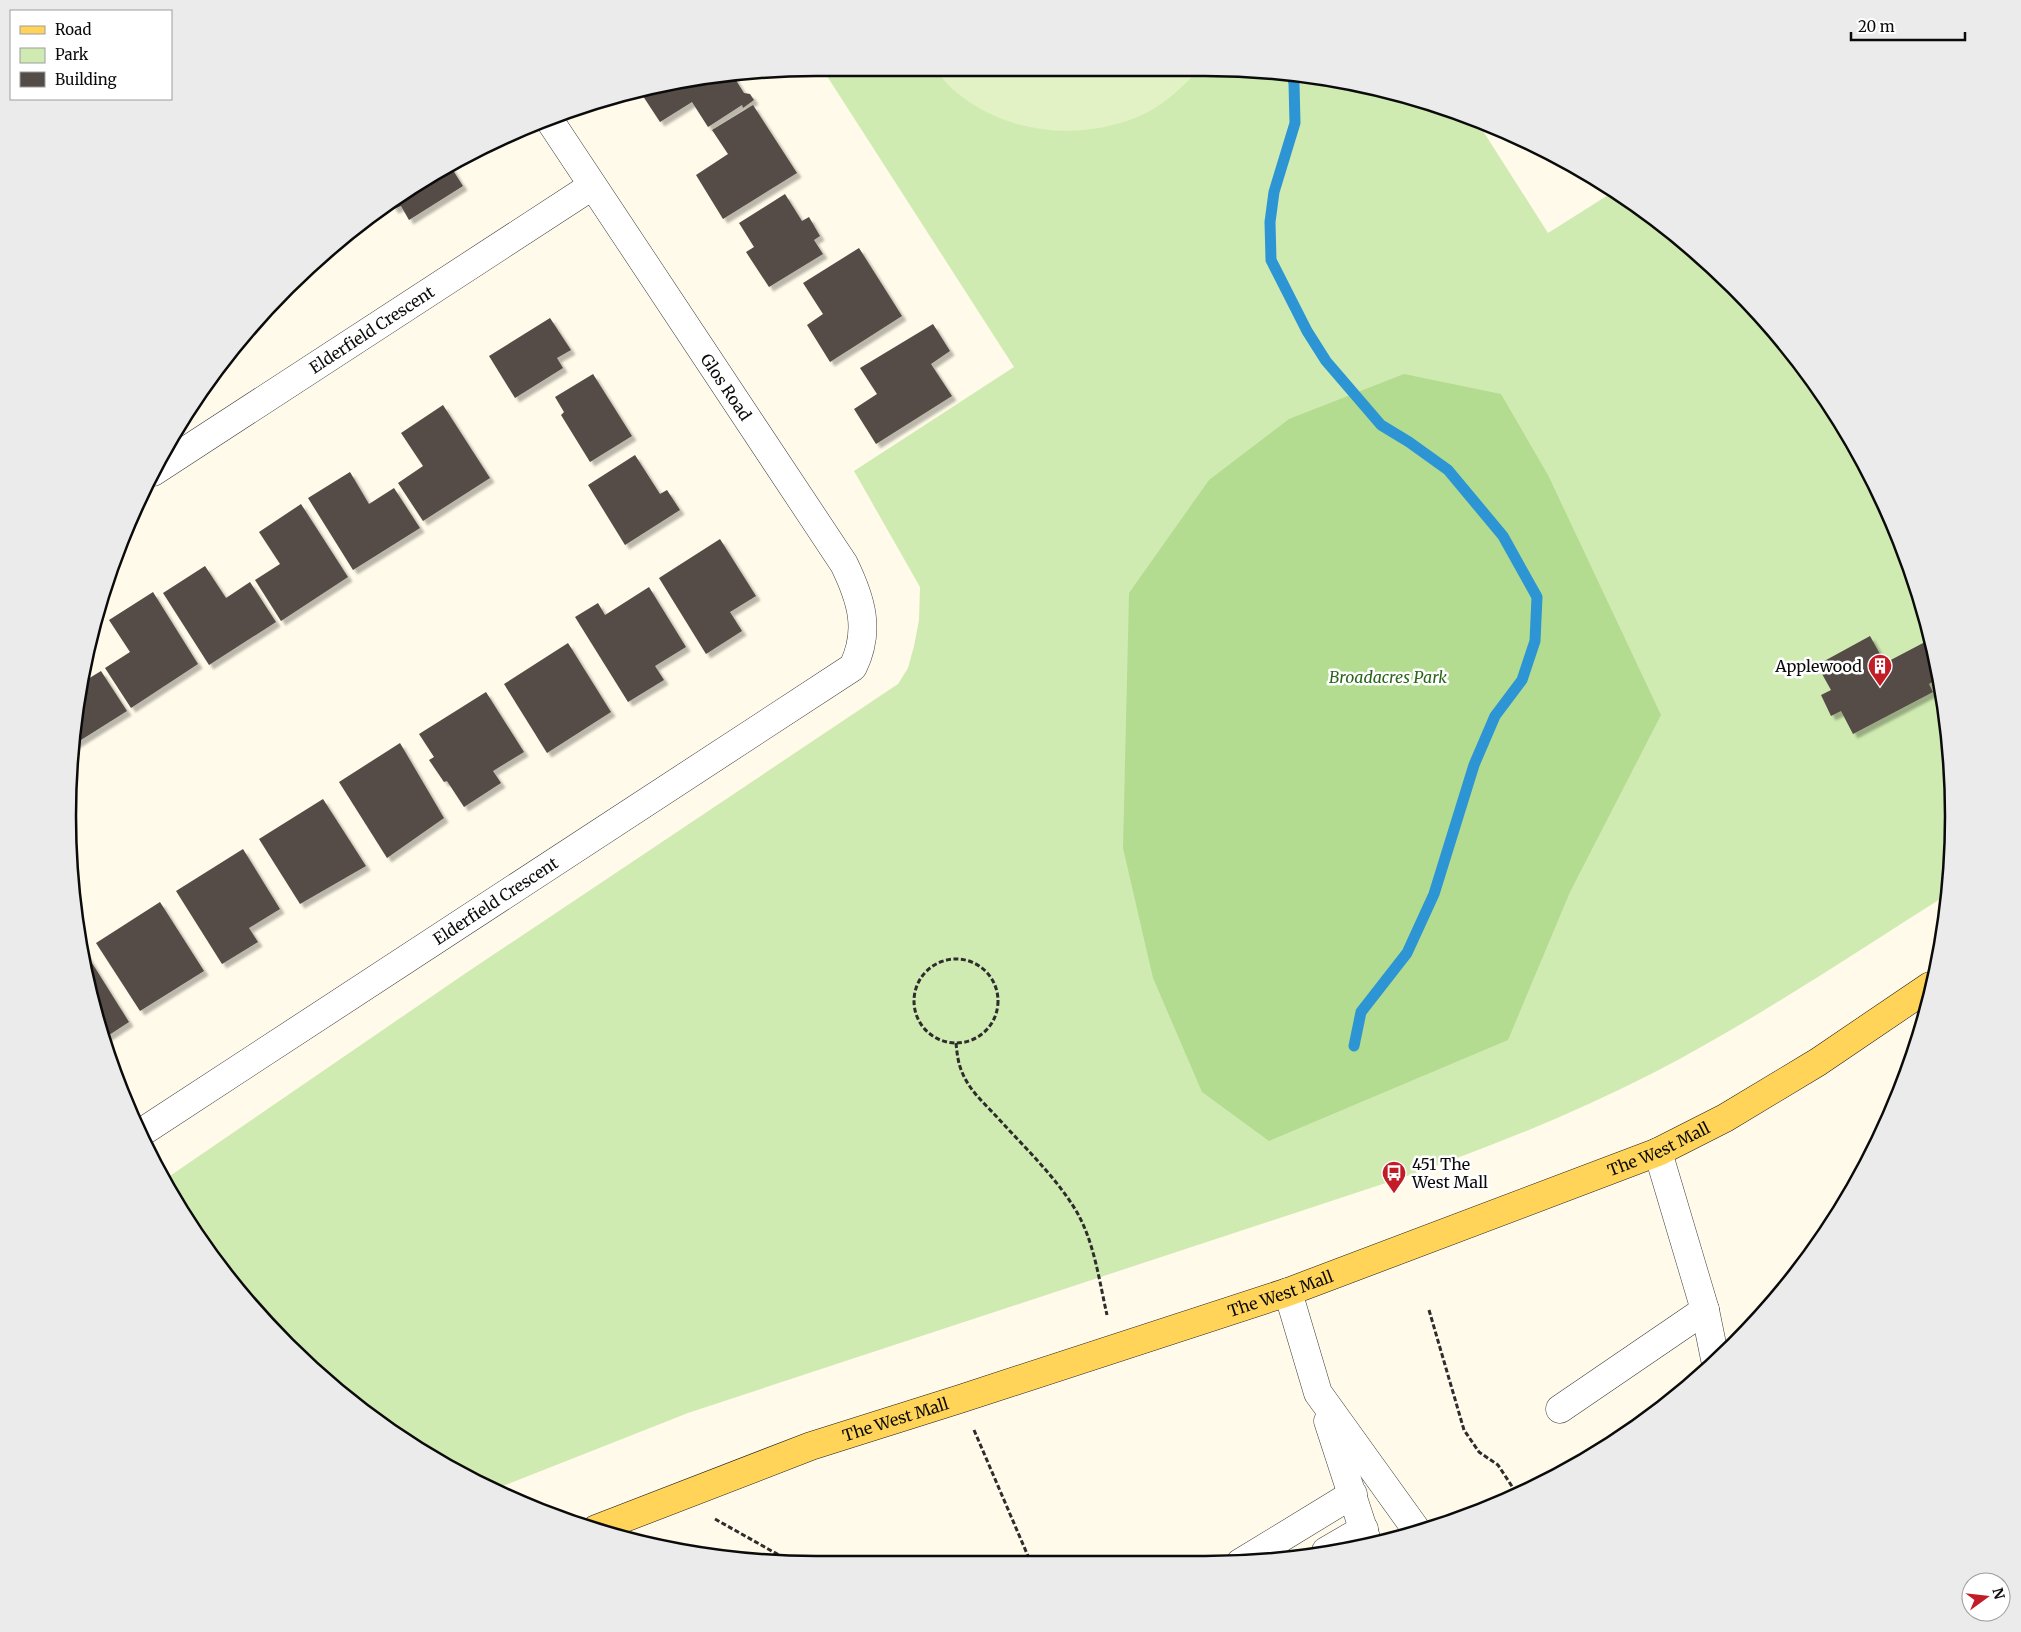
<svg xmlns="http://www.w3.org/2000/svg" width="2021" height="1632" font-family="Merriweather,serif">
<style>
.green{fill:#d0ebb1}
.forest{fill:#b3dc90}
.pitch{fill:#e2f2c4}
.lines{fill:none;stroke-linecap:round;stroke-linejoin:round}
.stream{stroke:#2e95d4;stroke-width:11}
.building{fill:#544c47;filter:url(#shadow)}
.minor-casing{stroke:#3e3e3e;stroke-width:29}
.major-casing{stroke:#1c1c1c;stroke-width:29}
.path{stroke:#2d2d2d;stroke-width:3;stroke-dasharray:5 2.5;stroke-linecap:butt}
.minor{stroke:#fff;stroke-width:28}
.major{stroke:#ffd459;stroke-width:28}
.labels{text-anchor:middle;stroke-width:5;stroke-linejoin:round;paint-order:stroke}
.street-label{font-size:16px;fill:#0b0b0b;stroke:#fff}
.poi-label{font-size:16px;fill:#0b0b0b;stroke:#fff;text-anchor:end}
.park-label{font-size:16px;font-style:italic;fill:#2a6519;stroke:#fff}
.rim{fill:none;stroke:#0b0b0b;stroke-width:2.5}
</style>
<defs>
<filter id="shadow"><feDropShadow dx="4.5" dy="4.5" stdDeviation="1" flood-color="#0004"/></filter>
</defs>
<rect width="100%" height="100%" fill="#fffae9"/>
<path class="green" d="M 1254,69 L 1351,82 L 1476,120 L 1548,233 L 1613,192 L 1699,253 L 1799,361 L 1876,485 L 1928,622 L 1952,767 L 1948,894 C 1850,956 1754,1021 1651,1074 C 1573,1114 1492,1146 1410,1175 L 688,1413 L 493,1490 L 485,1487 L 360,1410 L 253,1309 L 194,1232 L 164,1180 L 463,975 L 898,684 L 908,668 L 914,646 L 919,620 L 920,587 L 854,471 L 1014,367 L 825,73 Z"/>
<polygon class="forest" points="1404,374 1501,394 1548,475 1661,715 1570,892 1508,1040 1269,1141 1202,1092 1153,978 1123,848 1129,593 1209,480 1289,419"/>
<path class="pitch" d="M 1199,70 C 1183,86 1166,103 1146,113 C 1086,142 1007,136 955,91 C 948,86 943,78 937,72 Z"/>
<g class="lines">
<polyline class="stream" points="1291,74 1294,83 1295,123 1274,192 1270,222 1271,260 1307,331 1326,361 1381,425 1409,442 1448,470 1503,536 1537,597 1535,641 1522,680 1495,716 1474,765 1434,894 1407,953 1361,1012 1354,1046"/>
</g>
<g class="building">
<polygon points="719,74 732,74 744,93 750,94 754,100 743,108 742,105 708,127 692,102 660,122 639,90"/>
<polygon points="753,105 797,173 723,219 696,175 728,154 712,130"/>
<polygon points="449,164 463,186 409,220 401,206 394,209 390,203"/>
<polygon points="785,194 802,221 809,217 820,236 814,240 823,254 769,287 746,252 754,247 739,223"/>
<polygon points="859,248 902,316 830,362 807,325 823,314 803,283"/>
<polygon points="550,318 571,350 557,358 563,368 515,398 489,356"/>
<polygon points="933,324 950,351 931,364 952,396 876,444 854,409 877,394 860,368"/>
<polygon points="593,374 632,436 590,462 561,415 564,412 555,397"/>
<polygon points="443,405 490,478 423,521 398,483 423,466 401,433"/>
<polygon points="635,455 660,494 667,490 680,510 625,545 588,485"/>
<polygon points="350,472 369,504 394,488 420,528 353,570 308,498"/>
<polygon points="301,504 348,577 281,621 255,580 280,564 259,532"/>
<polygon points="720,539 756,596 730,612 742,631 706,654 659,578"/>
<polygon points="205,566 226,598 250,582 276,622 209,665 163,593"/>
<polygon points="649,587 686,647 655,666 664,680 628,702 575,617 598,603 605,615"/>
<polygon points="153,592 198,664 131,708 105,668 130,652 109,620"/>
<polygon points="1870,636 1885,663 1925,642 1934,658 1937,679 1929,684 1933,692 1853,734 1841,711 1831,716 1821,695 1831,690 1817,665"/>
<polygon points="568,643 611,712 547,753 504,684"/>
<polygon points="101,671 127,711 73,745 83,682"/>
<polygon points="486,692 524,752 493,771 501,783 464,807 447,781 444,782 429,760 434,757 419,734"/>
<polygon points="400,743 444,818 387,858 339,782"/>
<polygon points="323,799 366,866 300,904 259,839"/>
<polygon points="243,849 280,909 249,928 258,942 222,964 176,891"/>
<polygon points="160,902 204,971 140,1011 96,943"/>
<polygon points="82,947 129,1022 103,1039 82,962 80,949"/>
</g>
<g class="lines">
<defs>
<g id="minor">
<path id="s1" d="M 153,472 L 592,186"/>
<path id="s2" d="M 139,1134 L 853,667 C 871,630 861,599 844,564 L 548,118"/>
<polyline points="1658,1152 1705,1310 1715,1359"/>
<polyline points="1288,1292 1318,1393 1418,1532"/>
<polyline points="1560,1409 1705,1310"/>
<polyline points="1328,1421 1368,1544"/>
<polyline points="1326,1551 1364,1529"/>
<polyline points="1240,1563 1353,1494"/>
</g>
<g id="major">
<path id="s3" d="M 596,1529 L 811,1446 L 960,1399 L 1288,1292 L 1658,1152 L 1725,1118 L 1818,1062 L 1930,986"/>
</g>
</defs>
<use href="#minor" class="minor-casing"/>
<use href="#major" class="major-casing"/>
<g class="path">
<circle cx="956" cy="1001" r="42"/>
<path d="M 956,1043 C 957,1053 958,1063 962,1072 C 969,1090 984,1103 997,1117 C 1024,1147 1054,1175 1075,1209 C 1094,1240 1099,1280 1107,1315"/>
<polyline points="1429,1310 1464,1430 1479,1452 1498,1465 1517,1494"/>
<polyline points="974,1430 1031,1563"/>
<polyline points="715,1519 793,1563"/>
</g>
<use href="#minor" class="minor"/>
<use href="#major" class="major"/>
</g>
<defs>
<symbol id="building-pin" viewBox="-11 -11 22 30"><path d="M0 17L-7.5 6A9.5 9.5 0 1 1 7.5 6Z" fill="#c21c27" stroke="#fff"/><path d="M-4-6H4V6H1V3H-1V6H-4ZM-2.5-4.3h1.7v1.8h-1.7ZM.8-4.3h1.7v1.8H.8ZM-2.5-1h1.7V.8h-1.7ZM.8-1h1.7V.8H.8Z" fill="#fff"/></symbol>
<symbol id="bus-pin" viewBox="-11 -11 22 30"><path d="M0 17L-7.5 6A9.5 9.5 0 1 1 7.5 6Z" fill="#c21c27" stroke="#fff"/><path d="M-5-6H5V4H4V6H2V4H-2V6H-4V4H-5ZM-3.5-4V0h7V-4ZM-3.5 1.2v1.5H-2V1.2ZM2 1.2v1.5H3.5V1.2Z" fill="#fff"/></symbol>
</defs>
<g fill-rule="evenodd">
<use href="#building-pin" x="1866" y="652" width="28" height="38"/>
<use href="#bus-pin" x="1380" y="1159" width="28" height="38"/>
</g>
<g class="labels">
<g class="street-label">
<text dy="6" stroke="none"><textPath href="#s1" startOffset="261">Elderfield Crescent</textPath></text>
<text transform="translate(726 387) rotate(56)" y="6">Glos Road</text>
<text dy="6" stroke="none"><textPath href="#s2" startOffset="426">Elderfield Crescent</textPath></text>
<text dy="6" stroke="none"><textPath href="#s3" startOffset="1129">The West Mall</textPath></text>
<text dy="6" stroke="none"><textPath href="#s3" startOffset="724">The West Mall</textPath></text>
<text dy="6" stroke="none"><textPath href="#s3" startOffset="319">The West Mall</textPath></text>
</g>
<g class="poi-label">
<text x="1862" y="672">Applewood</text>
<text x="1412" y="1170" text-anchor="start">451 The<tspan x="1412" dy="18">West Mall</tspan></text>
</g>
<g class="park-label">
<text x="1388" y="683">Broadacres Park</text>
</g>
</g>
<path d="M0 0H2021V1632H0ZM816 76H1205A740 740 0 0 1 1945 816V816A740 740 0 0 1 1205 1556H816A740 740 0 0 1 76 816V816A740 740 0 0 1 816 76Z" fill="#ebebeb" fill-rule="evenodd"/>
<path class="rim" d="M816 76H1205A740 740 0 0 1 1945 816V816A740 740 0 0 1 1205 1556H816A740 740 0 0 1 76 816V816A740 740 0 0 1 816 76Z"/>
<rect x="10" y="10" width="162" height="90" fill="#ffffff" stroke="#9d9d9d"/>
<rect x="20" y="26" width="25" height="8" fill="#ffd459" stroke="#9d9d9d"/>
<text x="55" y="35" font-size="15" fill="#0b0b0b">Road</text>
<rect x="20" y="48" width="25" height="15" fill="#d0ebb1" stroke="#9d9d9d"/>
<text x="55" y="60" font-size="15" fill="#0b0b0b">Park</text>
<rect x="20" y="72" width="25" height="15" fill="#544c47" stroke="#9d9d9d"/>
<text x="55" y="85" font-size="15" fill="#0b0b0b">Building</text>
<g transform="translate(1986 1597) rotate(75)"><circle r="24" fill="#ffffff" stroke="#9d9d9d"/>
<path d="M0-4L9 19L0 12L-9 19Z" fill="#c21c27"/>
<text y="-8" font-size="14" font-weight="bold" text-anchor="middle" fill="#0b0b0b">N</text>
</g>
<path d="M1851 32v8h114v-8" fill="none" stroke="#0b0b0b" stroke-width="2.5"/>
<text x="1858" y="32" font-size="15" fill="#0b0b0b" stroke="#ffffff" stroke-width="4" paint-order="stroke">20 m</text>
</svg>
